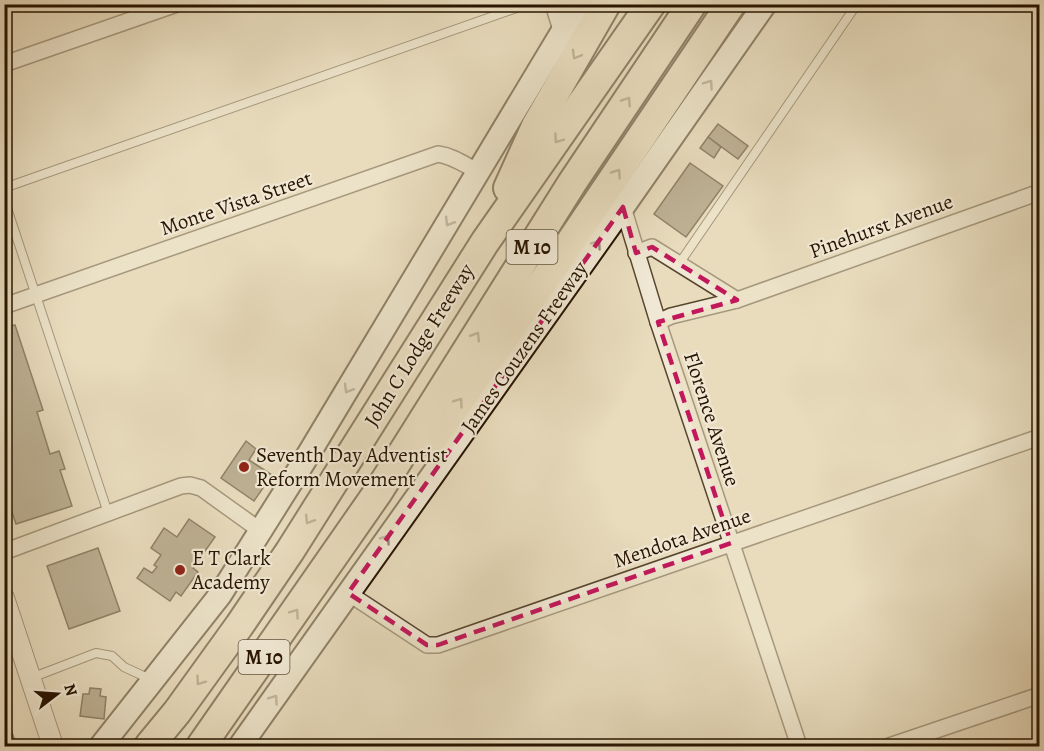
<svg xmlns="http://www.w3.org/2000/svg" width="1044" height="751" font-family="Alegreya,serif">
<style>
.building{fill:#8b7c62;stroke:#271400;stroke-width:1.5}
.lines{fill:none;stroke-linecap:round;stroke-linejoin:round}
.service-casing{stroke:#57462f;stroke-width:10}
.minor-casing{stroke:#57462f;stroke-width:18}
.tertiary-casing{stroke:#57462f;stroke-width:22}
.secondary-casing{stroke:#271400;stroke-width:26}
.motorway-casing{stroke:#271400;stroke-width:32}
.service{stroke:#f0e8d4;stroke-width:8}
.minor{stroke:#f0e8d4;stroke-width:15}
.tertiary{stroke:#f0e8d4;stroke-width:20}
.secondary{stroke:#f0e8d4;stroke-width:22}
.motorway{stroke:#e8dcbd;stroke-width:28}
.oneway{stroke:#918268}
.oneway2{stroke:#968975}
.marked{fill:none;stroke:#c2185b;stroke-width:4.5;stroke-dasharray:12 8;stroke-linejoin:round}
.poi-dot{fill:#8f2418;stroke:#f0e8d4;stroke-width:2}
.labels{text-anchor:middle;stroke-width:4.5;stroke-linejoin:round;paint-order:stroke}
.shield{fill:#f0e8d4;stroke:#635440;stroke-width:1.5}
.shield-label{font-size:20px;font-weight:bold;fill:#271400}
.street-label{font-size:21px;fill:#271400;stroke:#f0e8d4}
.poi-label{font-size:21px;fill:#271400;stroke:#f0e8d4;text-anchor:start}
</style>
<rect width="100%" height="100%" fill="#e8dcbd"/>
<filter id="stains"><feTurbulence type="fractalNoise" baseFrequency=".00333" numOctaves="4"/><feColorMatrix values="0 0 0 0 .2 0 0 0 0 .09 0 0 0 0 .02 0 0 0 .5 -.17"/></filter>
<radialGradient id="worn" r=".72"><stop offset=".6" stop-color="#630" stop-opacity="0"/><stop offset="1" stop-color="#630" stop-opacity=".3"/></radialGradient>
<g class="building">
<polygon points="718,124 748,146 738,159 708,137"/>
<polygon points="708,137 721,147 714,158 700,148"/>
<polygon points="690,163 723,186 686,237 654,214"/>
<polygon points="15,325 43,410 37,412 50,454 59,451 65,469 60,470 72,506 16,524 4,489 4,328"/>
<polygon points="246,441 256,449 249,460 272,475 254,501 221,478"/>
<polygon points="189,519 215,537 193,568 198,572 181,596 176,592 170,601 137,578 144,568 152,573 157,567 154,565 161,555 151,548 164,528 177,537"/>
<polygon points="98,548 120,611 69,629 47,566"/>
<polygon points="90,688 101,689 100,696 106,697 104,719 80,716 83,694 89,694"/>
<polygon points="4,711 17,746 4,746"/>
</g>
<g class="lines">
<defs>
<g id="service">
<polyline points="4,188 528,4"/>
<polyline points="4,199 108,513"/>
<polyline points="679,264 857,4"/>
<polyline points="31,678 96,653 112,656 124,667 150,679"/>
</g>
<g id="minor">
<polyline points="553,4 562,33"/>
<polyline points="4,64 177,4"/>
<polyline points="623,207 658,322 799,746"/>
<polyline points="636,253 652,247 737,300"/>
<path d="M 4,306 L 438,154 C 453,156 465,165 479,172"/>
<polyline points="658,322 671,316 737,300 1040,192"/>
<polyline points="4,549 9,550 181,486 190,485 201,488 261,531"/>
<polyline points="348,593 427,645 438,645 1040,437"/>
<polyline points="889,746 1040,695"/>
</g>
<polyline id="tertiary" points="4,598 53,746"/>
<g id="secondary">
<polyline points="101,746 220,595 305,460 579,4"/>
<polyline points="240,746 623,207 765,4"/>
</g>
<g id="motorway">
<polyline points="508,188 536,126 606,4"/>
<polyline points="431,441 561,256 731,4"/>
<polyline points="149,746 177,712 239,626 290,551 485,242 651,4"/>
<polyline points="201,746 378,492 572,183 692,4"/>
</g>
</defs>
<use href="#service" class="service-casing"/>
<use href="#minor" class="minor-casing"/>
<use href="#tertiary" class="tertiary-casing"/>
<use href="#secondary" class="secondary-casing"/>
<use href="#motorway" class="motorway-casing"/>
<use href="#service" class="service"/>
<use href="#minor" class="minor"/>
<use href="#tertiary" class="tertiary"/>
<use href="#secondary" class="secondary"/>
<use href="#motorway" class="motorway"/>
</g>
<defs><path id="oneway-chevron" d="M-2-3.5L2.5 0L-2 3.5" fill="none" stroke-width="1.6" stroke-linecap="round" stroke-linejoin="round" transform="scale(1.5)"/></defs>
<g class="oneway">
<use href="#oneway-chevron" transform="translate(576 55) rotate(120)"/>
<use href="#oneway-chevron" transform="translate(627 101) rotate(-56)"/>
<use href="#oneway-chevron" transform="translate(558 139) rotate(125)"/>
<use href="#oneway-chevron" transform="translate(617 173) rotate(-56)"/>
<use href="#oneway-chevron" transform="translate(476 336) rotate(-58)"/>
<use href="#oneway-chevron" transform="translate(459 402) rotate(-54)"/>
<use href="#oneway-chevron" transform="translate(309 520) rotate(122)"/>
<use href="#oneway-chevron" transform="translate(295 613) rotate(-55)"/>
<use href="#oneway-chevron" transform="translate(200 681) rotate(126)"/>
</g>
<g class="oneway2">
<use href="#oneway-chevron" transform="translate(709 84) rotate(-55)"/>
<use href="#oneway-chevron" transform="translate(449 222) rotate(121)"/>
<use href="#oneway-chevron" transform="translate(597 244) rotate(-55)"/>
<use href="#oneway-chevron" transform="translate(348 389) rotate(121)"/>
<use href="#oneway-chevron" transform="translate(386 539) rotate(-55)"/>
<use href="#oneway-chevron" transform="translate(274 699) rotate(-55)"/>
</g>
<path d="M0 0H1044V751H0ZM 623,207 L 636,253 L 652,247 L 737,300 L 658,322 L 731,543 L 438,645 L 427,645 L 348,593 Z" fill="#e8dcbd" fill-opacity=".55" fill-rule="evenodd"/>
<path class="marked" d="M 623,207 L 636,253 L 652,247 L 737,300 L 658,322 L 731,543 L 438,645 L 427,645 L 348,593 Z"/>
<g class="poi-dot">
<circle cx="244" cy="467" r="6"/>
<circle cx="180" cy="570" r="6"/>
</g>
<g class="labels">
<g class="shield">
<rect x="506.5" y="230" width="51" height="34" rx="4.5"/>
<rect x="238.5" y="640" width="51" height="34" rx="4.5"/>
</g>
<g class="shield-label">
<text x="532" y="254">M 10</text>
<text x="264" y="664">M 10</text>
</g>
<g class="street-label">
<text transform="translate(236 203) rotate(-19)" y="7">Monte Vista Street</text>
<text transform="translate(881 226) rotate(-20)" y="7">Pinehurst Avenue</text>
<text transform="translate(419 345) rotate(-58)" y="7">John C Lodge Freeway</text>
<text transform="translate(524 347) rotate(-55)" y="7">James Couzens Freeway</text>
<text transform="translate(712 419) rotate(72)" y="7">Florence Avenue</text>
<text transform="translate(682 538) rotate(-19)" y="7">Mendota Avenue</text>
</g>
<g class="poi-label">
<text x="256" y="462">Seventh Day Adventist<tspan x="256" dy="24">Reform Movement</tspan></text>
<text x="192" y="565">E T Clark<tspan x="192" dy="24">Academy</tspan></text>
</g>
</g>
<rect width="1044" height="751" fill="none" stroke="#e8dcbd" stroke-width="24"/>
<rect x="6" y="6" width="1032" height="739" fill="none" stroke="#271400" stroke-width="3"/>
<rect x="12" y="12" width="1020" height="727" fill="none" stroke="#271400" stroke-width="1.5"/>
<g transform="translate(57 694) rotate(73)" stroke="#f0e8d4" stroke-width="4.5" paint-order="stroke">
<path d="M0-4.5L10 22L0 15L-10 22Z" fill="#271400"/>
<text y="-9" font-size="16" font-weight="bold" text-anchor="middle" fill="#271400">N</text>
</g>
<rect width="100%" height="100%" filter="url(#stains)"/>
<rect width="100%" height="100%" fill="url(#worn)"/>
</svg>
